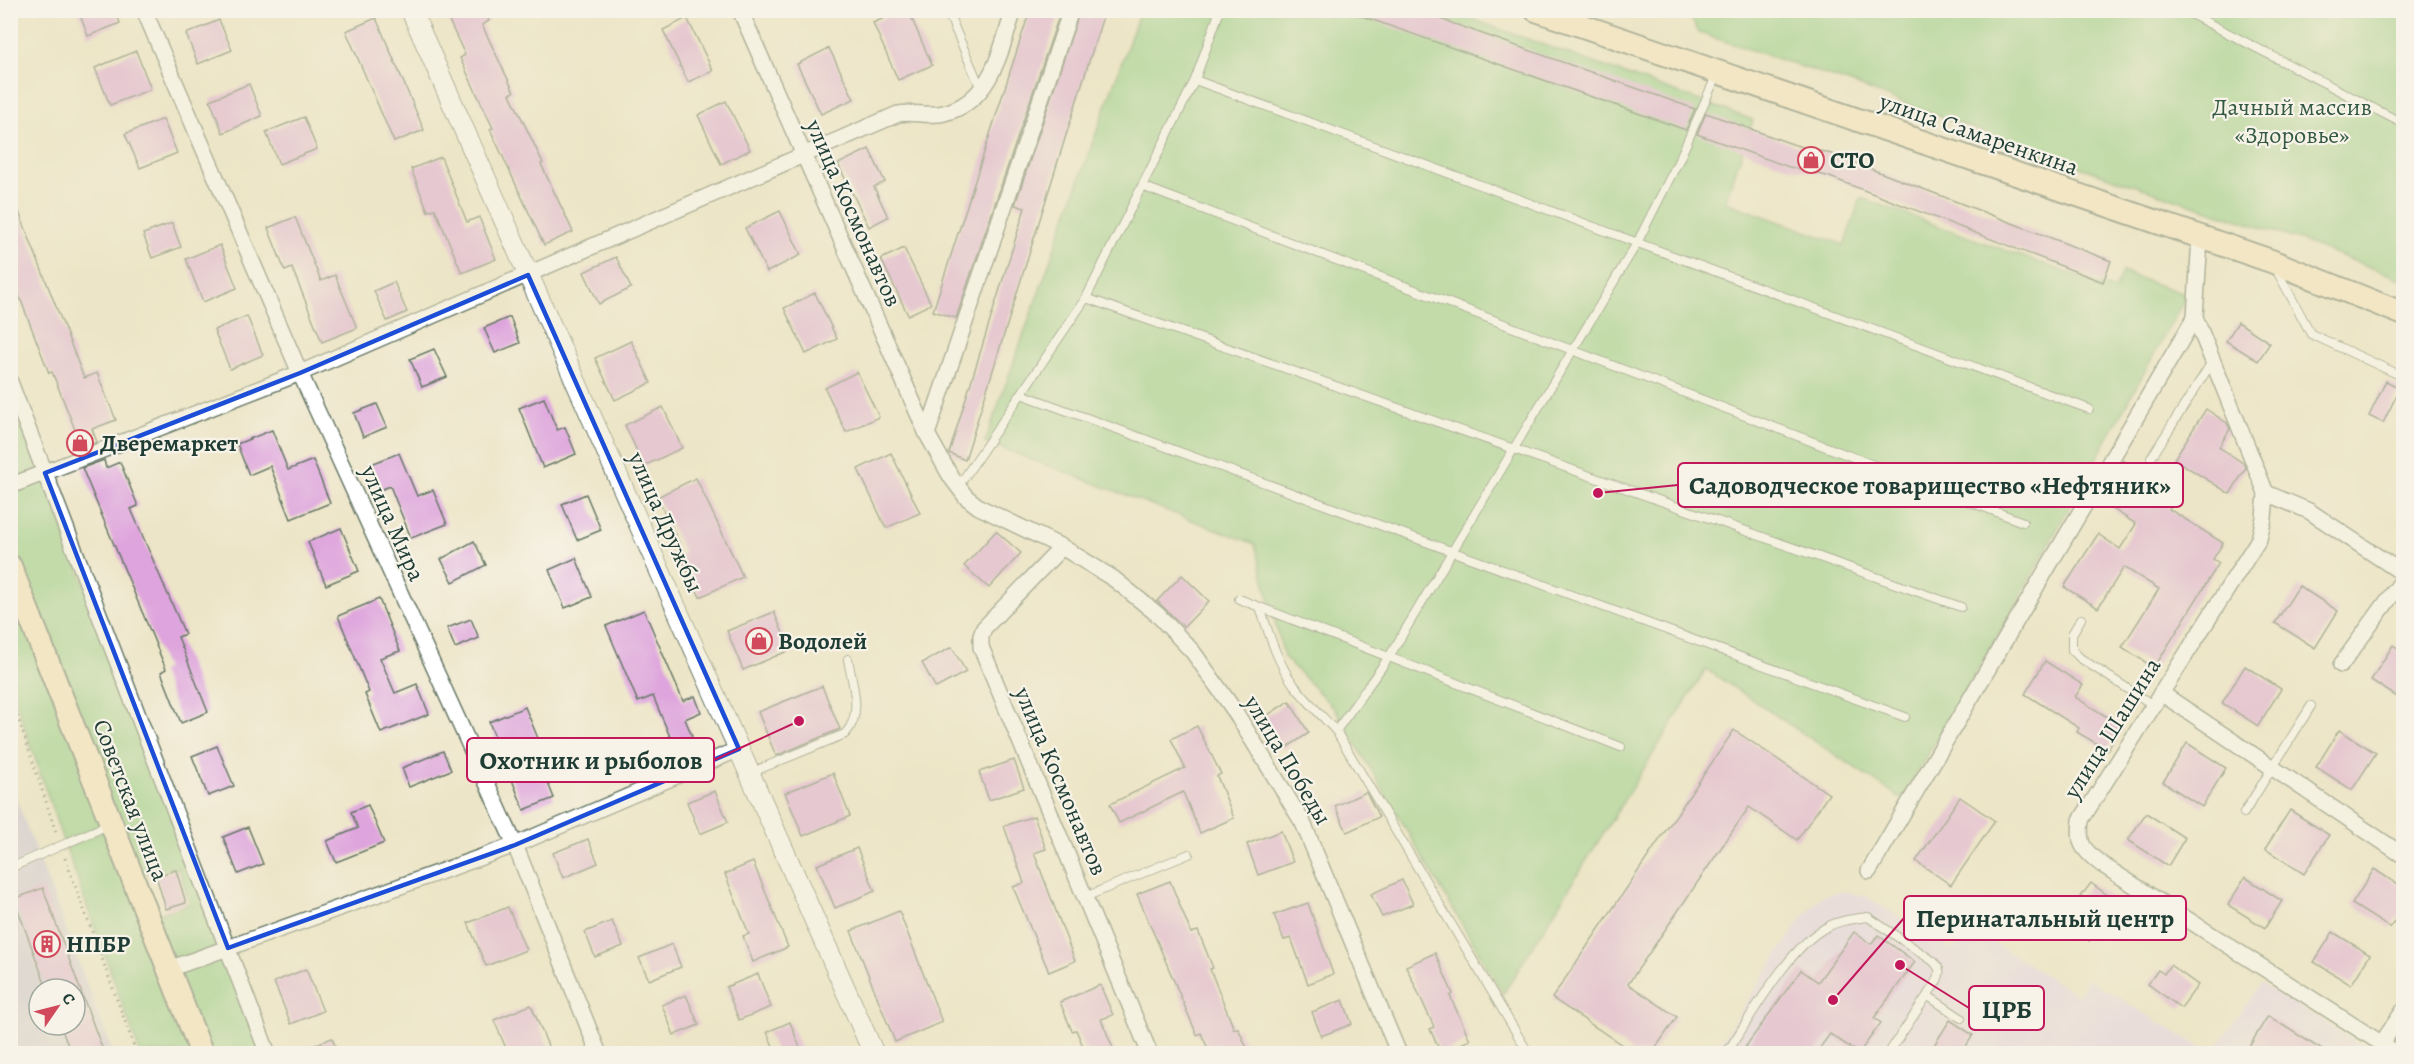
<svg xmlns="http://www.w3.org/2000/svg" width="2414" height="1064" font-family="Alegreya,serif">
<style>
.built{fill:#e4d3f2}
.industrial{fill:#c6c0da;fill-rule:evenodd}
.green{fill:#8ece85;stroke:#56865c;stroke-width:1.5}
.building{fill:#dea4dd}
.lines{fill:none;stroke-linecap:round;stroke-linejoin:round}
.service-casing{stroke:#677867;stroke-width:10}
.minor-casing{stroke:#677867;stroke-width:18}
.tertiary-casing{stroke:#677867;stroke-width:22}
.secondary-casing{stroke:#677867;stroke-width:26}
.path{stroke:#677867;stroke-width:3;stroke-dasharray:1.5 4.5;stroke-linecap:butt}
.service{stroke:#fff;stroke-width:8}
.minor{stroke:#fff;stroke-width:15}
.tertiary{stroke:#fff;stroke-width:20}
.secondary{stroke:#fae7c3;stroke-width:22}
.marked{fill:none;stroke:#1d4ed8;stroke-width:4.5;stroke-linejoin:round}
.labels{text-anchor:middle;stroke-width:4.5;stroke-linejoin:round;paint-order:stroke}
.park-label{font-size:24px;fill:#355a44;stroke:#f7f3e8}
.street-label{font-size:24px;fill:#1f3d34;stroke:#f7f3e8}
.poi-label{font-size:24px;font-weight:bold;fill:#1f3d34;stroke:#f7f3e8;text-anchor:start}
.leader{fill:none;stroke:#c2185b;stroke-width:2}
.callout-dot{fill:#c2185b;stroke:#f7f3e8;stroke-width:2}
.callout{fill:#f7f3e8;stroke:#c2185b;stroke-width:2}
.callout-label{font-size:26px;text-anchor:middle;font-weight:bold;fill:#1f3d34}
</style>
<rect width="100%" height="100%" fill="#f7f3e8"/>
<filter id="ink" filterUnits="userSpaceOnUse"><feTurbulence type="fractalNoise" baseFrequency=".0167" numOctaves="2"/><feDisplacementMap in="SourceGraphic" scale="12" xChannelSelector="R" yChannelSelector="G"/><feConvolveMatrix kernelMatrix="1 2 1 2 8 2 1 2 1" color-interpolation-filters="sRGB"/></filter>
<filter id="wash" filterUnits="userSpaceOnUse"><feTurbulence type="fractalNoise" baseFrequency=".008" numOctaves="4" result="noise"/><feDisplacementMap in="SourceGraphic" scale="24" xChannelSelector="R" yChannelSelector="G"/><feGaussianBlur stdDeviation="1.35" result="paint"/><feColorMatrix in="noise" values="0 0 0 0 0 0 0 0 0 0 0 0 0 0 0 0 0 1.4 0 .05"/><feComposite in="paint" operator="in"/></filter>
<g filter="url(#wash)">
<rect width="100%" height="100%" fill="#ede5c7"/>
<g class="built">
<polygon points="1840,891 1865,896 1953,950 1967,927 2078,995 2088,979 2210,1053 1712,1054 1802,918 1821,897"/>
<polygon points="2261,983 2374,1053 2212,1054"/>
</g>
<path class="industrial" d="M 11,785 L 113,1053 L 11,1053 ZM 39,989 L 75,989 L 75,1025 L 39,1025 Z"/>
<g class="green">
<polygon points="1140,11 1449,11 1753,120 1725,202 1844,245 1861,198 2115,290 2122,272 2187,295 2014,607 1902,799 1706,669 1503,994 1336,710 1284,657 1255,544 985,442"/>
<polygon points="1687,11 2403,11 2403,280 2305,242 2055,159 1848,82 1699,33"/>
<polygon points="10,394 39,469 10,480"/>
<polygon points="44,479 224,945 172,963 152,916 187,905 189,902 179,869 174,868 137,875 11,555 11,491"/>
<polygon points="10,578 106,823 63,841 11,687"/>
<polygon points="109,828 197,1053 140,1053 66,848"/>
<polygon points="226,953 265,1053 206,1053 174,972"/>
</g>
<g id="blocks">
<g class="building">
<polygon points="78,10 115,10 120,23 88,36"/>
<polygon points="444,10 484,10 489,21 482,25 514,92 510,94 543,163 541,164 573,232 544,245 490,129 493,128 460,58 465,55"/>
<polygon points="902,10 908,10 932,65 898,80 873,23"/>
<polygon points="1030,10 1061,10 956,318 933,311"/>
<polygon points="1080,10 1105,10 965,460 949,453 1025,208 1015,205"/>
<polygon points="1353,10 1415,10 1695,109 1686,130 1353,13"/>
<polygon points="376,18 424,130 394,142 346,31"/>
<polygon points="687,18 713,71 688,82 663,30"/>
<polygon points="219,20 232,50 198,64 186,34"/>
<polygon points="829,48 854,99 821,114 797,64"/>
<polygon points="136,51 151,89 110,105 95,68"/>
<polygon points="249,84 262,116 223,133 210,100"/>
<polygon points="726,101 750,150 721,164 698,115"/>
<polygon points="1706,113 1795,145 1832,154 2111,261 2103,282 1827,176 1789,167 1697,134"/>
<polygon points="304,117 317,149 279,164 266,132"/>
<polygon points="163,119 177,153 140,168 125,134"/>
<polygon points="869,149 885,182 874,187 888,217 869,227 838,164"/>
<polygon points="441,157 467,222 479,217 496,259 462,273 435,209 428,211 411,169"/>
<polygon points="10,189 84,378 97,373 116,420 92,429 97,442 75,450 71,440 78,437 52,372 49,373 10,272"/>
<polygon points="780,211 801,255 767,272 745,228"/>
<polygon points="295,217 321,281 335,275 357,328 322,342 292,268 285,271 268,228"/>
<polygon points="172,223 181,247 152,258 143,234"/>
<polygon points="220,245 237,288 203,302 186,259"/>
<polygon points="904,248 931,304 908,315 881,259"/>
<polygon points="616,257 631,288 599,304 584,272"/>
<polygon points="394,282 407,312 387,321 374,291"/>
<polygon points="815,293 837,339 806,354 784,308"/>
<polygon points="247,316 263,355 230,369 214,330"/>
<polygon points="510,317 520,343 495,353 484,328"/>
<polygon points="2238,322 2270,343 2258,361 2226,341"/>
<polygon points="631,341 651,383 615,400 595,358"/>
<polygon points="434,349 447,377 422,387 410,359"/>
<polygon points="857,372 879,417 846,432 825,388"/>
<polygon points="2386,381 2400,388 2383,423 2369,416"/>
<polygon points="544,398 557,430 565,427 576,454 543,468 519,408"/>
<polygon points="377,404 387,427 363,437 354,413"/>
<polygon points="663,407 682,448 644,466 625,425"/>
<polygon points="2206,409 2227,423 2230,429 2219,447 2243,463 2246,468 2230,494 2174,459"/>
<polygon points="272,430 288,470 313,460 330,503 291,519 270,466 249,475 237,444"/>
<polygon points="399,453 417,496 433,490 447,524 411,538 390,486 380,490 369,465"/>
<polygon points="891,453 920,513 886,528 858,469"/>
<polygon points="104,460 106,468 120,462 138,506 131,509 185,634 178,637 208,712 181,723 161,672 166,669 82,468"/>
<polygon points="2122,460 2178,495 2169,509 2223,543 2213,559 2219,563 2154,668 2122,647 2159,589 2124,567 2098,608 2064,587 2098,534 2120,549 2136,524 2099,500"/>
<polygon points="696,478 743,577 700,597 680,555 684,553 657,497"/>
<polygon points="586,494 601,530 577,540 562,504"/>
<polygon points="341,528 359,571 326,585 308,542"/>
<polygon points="996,531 1021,553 989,588 964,566"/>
<polygon points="474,541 486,565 453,582 441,559"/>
<polygon points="576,558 592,597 565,608 549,570"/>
<polygon points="1182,575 1209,601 1184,627 1157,601"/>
<polygon points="2299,586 2338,611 2315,648 2275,623"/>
<polygon points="379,599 400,651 380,658 395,693 417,684 429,714 381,733 365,694 369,692 338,616"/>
<polygon points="644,610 683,701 695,696 701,712 685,719 692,736 673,744 653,696 638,702 606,626"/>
<polygon points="774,612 790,650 743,670 727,631"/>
<polygon points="471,619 479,638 455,648 447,628"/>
<polygon points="2393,645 2403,652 2403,701 2371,680"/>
<polygon points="952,647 966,672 936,688 922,663"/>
<polygon points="2045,661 2083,685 2075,697 2122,726 2107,750 2077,732 2079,728 2025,694"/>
<polygon points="2245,666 2281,689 2258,726 2222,703"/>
<polygon points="822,686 840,729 776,756 758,712"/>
<polygon points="1289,701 1309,733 1283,750 1263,718"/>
<polygon points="525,707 540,743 533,746 554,798 524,810 489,722"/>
<polygon points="1197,726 1221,774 1217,776 1234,818 1200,833 1183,792 1119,823 1110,804 1185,768 1171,739"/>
<polygon points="1734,730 1829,794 1797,840 1749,807 1628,984 1677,1017 1652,1053 1634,1053 1552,998"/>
<polygon points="2339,730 2376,753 2352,790 2316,767"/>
<polygon points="2187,743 2226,768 2202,807 2163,782"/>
<polygon points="217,746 234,786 208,796 192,756"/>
<polygon points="443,751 451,770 409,787 402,768"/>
<polygon points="1014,760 1024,788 989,800 979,772"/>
<polygon points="833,773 850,816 803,836 785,793"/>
<polygon points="715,791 728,822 700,834 687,802"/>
<polygon points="1366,792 1379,817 1347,832 1335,806"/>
<polygon points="1960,797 1995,821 1951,885 1916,861"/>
<polygon points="368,805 384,843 336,862 327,841 358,828 351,812"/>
<polygon points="2290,810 2329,835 2304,874 2265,849"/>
<polygon points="2146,813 2185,838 2168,866 2128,840"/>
<polygon points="1034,816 1046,849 1034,853 1075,961 1049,972 1013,887 1024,883 1004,826"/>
<polygon points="248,827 263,864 238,874 223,837"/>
<polygon points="1281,831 1293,862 1258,875 1247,844"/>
<polygon points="588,839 598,863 563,878 553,853"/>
<polygon points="857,848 875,891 835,908 817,865"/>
<polygon points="753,862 788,947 753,962 743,936 749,934 725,874"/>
<polygon points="2374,869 2403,888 2403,907 2390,928 2352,904"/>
<polygon points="176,870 186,903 166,909 156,876"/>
<polygon points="2245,877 2282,901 2265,928 2228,905"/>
<polygon points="1402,880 1413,904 1382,917 1371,894"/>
<polygon points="1170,881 1191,933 1198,931 1213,968 1210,969 1234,1029 1238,1028 1249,1053 1210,1053 1201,1033 1197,1035 1137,894"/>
<polygon points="2091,883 2118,903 2089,941 2063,920"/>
<polygon points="43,888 80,989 104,1053 71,1053 60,1025 75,1025 75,989 47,989 14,899"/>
<polygon points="1308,903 1333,974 1308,984 1291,938 1284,940 1274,915"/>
<polygon points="508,907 526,950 486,966 468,923"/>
<polygon points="899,911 942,1022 895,1042 851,931"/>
<polygon points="612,921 623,946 595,957 585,932"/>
<polygon points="1854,932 1871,944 1878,935 1915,962 1874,1018 1881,1023 1859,1053 1830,1034 1816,1053 1741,1053 1801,970 1818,982"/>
<polygon points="2333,932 2370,955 2351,985 2314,962"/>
<polygon points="672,944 681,967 649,980 639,958"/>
<polygon points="1435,953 1453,994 1450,996 1470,1040 1441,1053 1430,1029 1434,1027 1406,966"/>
<polygon points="2170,965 2198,985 2181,1008 2148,984 2158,970 2164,974"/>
<polygon points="306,969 323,1011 291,1024 274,982"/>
<polygon points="758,974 771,1007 739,1020 726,987"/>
<polygon points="1100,985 1113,1015 1101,1019 1115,1053 1086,1053 1076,1030 1072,1031 1060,1002"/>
<polygon points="686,995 699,1025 674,1035 662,1005"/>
<polygon points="1343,1000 1352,1024 1321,1036 1312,1012"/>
<polygon points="531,1005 551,1053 508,1053 494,1020"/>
<polygon points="2268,1016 2327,1053 2245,1053"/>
<polygon points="1950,1020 1973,1035 1962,1053 1929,1053"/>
<polygon points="790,1022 802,1053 776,1053 767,1032"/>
<polygon points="332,1038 338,1053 294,1053"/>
</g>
</g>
</g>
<g filter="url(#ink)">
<use href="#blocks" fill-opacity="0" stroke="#677867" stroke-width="1.5"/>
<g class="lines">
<defs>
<g id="service">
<polyline points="947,10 981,89"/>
<polyline points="2183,10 2404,124"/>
<polyline points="1195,80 2089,409"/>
<polyline points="1142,186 2023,522"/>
<polyline points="2276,269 2311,334 2404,377"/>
<polyline points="1086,298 1195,80 1220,10"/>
<polyline points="1021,394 1905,717"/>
<polyline points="2151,458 2212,362"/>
<polyline points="958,487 1086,298 1961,607"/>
<polyline points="1239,599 1621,747"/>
<path d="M 1260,607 C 1269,634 1277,662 1294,685 C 1307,701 1322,716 1336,731 L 1529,1054"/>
<polyline points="2081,619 2072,634 2072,650 2080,658 2153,705"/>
<polyline points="1336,731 1389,657 1637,243 1680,158 1717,74"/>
<path d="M 750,773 L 845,734 C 864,714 852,684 848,659"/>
<polyline points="2244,813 2311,706"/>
<polyline points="10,868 108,825"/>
<polyline points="1085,897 1189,854"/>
<polyline points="1928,996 1961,1018"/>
<path d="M 1726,1054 C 1750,1018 1790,945 1827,927 C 1840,920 1854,919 1868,917 L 1933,961 C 1940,968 1941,972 1937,981 L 1888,1054"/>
</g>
<g id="minor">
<polyline points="144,10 300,373 515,845 599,1054"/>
<polyline points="740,10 927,434"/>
<polyline points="1071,10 927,434 951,477 966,497 979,507 1062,547 1114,579 1157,614 1193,652 1234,710 1303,823 1399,1054"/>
<path d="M 2195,317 L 2266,493 L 2264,518 L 2259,539 L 2081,820 C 2078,844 2082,849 2101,864 L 2398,1054"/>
<polyline points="10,382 268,1054"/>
<path d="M 10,486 L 300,373 L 898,114 C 913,111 928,117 944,113 C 992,101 1000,51 1014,10"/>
<polyline points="2266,493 2309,511 2404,574"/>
<polyline points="1062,547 984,628 981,636 981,647 1150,1054"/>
<polyline points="2341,665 2404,578"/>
<polyline points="2161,693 2404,856"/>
<polyline points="1869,871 2195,317 2200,238"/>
<polyline points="169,969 515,845 739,749"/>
<polyline points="2382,1043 2404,1010"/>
</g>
<polyline id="tertiary" points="411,10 874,1054"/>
<g id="secondary">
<polyline points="1536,10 2271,261 2404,314"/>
<polyline points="10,566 202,1054"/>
</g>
</defs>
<use href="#service" class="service-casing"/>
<use href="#minor" class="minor-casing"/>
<use href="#tertiary" class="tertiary-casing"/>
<use href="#secondary" class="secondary-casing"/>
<g class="path">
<polyline points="10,347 18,368"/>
<polyline points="10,693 57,835"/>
<polyline points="65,858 137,1054"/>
</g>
<use href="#service" class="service"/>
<use href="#minor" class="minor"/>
<use href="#tertiary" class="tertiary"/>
<use href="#secondary" class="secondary"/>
</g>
</g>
<path d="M0 0H2414V1064H0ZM 528,275 L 739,749 L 515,845 L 228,948 L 45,473 L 300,373 Z" fill="#ede5c7" fill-opacity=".55" fill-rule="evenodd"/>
<path class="marked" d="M 528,275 L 739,749 L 515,845 L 228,948 L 45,473 L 300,373 Z"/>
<defs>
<symbol id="shop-ring" viewBox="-11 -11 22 22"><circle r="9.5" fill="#f7f3e8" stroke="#d1495b" stroke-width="1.5"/><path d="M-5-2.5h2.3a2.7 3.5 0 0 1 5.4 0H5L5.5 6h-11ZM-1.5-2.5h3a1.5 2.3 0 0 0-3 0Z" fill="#d1495b"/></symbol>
<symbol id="building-ring" viewBox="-11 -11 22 22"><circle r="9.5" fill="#f7f3e8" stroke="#d1495b" stroke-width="1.5"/><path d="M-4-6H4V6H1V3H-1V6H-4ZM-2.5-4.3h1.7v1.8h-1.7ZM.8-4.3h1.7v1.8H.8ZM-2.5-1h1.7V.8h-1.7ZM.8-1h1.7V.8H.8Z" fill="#d1495b"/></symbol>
</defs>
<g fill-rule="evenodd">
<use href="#shop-ring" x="1796" y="145" width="30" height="30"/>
<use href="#shop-ring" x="65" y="428" width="30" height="30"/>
<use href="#shop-ring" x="744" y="626" width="30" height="30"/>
<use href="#building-ring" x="32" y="929" width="30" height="30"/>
</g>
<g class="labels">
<g class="park-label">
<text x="2292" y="115">Дачный массив<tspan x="2292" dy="28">«Здоровье»</tspan></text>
</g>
<g class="street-label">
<text transform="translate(1979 134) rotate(19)" y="8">улица Самаренкина</text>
<text transform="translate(854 213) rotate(66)" y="8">улица Космонавтов</text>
<text transform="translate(666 522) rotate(66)" y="8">улица Дружбы</text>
<text transform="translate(393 523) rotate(66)" y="8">улица Мира</text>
<text transform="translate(2112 728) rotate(-58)" y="8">улица Шашина</text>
<text transform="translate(1288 760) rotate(59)" y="8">улица Победы</text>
<text transform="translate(1061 781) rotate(67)" y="8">улица Космонавтов</text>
<text transform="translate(131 800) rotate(69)" y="8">Советская улица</text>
</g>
<g class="poi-label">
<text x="1830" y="168">СТО</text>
<text x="100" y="451">Дверемаркет</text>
<text x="778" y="649">Водолей</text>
<text x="66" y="952">НПБР</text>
</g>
</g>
<path class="leader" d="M1598 493L1678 485M799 721L714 760M1833 1000L1904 918M1900 965L1969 1008"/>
<g class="callout-dot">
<circle cx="1598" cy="493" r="6"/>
<circle cx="799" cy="721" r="6"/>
<circle cx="1833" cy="1000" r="6"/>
<circle cx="1900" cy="965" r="6"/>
</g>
<g class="callout">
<rect x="1678" y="463" width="505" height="44" rx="6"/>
<rect x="467" y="738" width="247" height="44" rx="6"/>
<rect x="1904" y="896" width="282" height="44" rx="6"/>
<rect x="1969" y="986" width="75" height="44" rx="6"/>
</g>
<g class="callout-label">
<text x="1930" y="494">Садоводческое товарищество «Нефтяник»</text>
<text x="591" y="769">Охотник и рыболов</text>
<text x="2045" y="927">Перинатальный центр</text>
<text x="2007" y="1018">ЦРБ</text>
</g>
<rect width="2414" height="1064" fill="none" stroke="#f7f3e8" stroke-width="36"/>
<g transform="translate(57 1007) rotate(55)"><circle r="28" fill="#f7f3e8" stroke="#a1aaa0" stroke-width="1.5"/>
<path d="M0-4.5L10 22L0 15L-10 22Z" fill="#d1495b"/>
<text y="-9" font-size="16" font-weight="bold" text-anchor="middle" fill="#1f3d34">С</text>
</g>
</svg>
